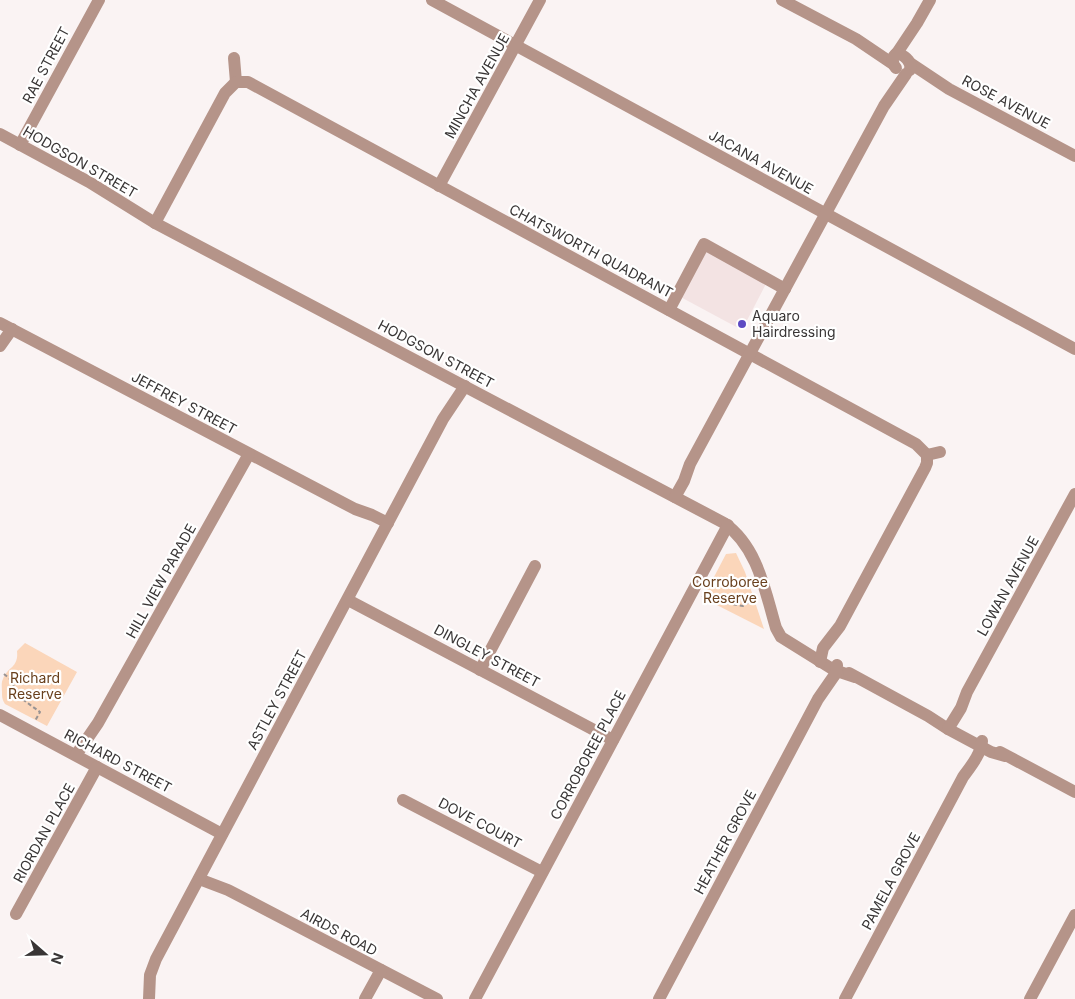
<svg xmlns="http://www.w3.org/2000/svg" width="1075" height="999" font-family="Inter,sans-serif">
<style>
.built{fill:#f3e3e3}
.green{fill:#fbd6ba}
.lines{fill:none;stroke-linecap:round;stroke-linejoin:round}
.path{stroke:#989393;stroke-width:2;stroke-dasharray:4 2.5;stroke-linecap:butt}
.minor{stroke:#b59489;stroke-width:12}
.poi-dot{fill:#5e4bc3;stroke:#fff;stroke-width:2}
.labels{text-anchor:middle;stroke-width:4.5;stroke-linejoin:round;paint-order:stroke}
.street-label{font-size:14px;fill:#393636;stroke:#fff}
.poi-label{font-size:14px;fill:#393636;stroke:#fff;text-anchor:start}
.park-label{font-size:14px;fill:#69401d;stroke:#fff}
</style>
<rect width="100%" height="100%" fill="#faf3f3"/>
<polygon class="built" points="703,242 769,278 742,330 675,294"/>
<g class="green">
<polygon points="736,553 745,572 764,629 703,598 726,554"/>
<path d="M 25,643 L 77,672 L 47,726 L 5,704 C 2,699 2,697 2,692 C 2,687 1,683 3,679 C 7,667 19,668 17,651 Z"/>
</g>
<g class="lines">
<g class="path">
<polyline points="702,596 721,602 743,606 755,598"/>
<polyline points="4,674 11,680 18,696 40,712 35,721"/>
</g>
<g class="minor">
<polyline points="432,0 1075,349"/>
<polyline points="782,0 856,39 893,64"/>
<polyline points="897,53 917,23 930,0"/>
<polyline points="234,58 236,82"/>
<polyline points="910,63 949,89 1075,156"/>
<path d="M 896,68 C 892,63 891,57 897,53 C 905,56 912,61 910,70"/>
<path d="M 0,134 L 89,182 L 155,223 L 724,523 C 758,547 765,591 776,628 L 781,637 L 834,670 L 855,677"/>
<polyline points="20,145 99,0"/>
<polyline points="439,186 540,0"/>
<polyline points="155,223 225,93 236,82 248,82 916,444 927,455 927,463 925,468 840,626 823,648 820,662"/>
<polyline points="669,310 704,244 785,289"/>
<polyline points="0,323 355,509 372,515 388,523"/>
<polyline points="0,346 12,329"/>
<polyline points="927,455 940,452"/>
<polyline points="675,497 684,481 690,464 884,106 906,74"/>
<polyline points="348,600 613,740"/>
<polyline points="480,670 535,566"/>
<polyline points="849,673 928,716 948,729 991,752 1005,756"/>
<polyline points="0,715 222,834"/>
<polyline points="948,729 961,708 967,692 1075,494"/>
<polyline points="1000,752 1075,792"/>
<polyline points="76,755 98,723 249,454"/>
<polyline points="403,800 542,872"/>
<polyline points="199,879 228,890 437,999"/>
<polyline points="16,914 97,767"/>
<polyline points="149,999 150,975 156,959 443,419 465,386"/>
<polyline points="365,999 381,970"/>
<polyline points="475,999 728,525"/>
<polyline points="659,999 818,699 836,673 837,665"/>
<path d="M 845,999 L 963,777 C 971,766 981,754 982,741"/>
<polyline points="1030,999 1075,915"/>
</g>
</g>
<circle class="poi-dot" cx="742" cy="324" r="5"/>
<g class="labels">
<g class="street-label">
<text transform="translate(46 65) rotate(-62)" y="5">RAE STREET</text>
<text transform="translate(477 86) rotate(-61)" y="5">MINCHA AVENUE</text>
<text transform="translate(1006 102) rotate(28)" y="5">ROSE AVENUE</text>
<text transform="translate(80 162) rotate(30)" y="5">HODGSON STREET</text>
<text transform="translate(761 162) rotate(29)" y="5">JACANA AVENUE</text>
<text transform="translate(591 251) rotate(28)" y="5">CHATSWORTH QUADRANT</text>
<text transform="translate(436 354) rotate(28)" y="5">HODGSON STREET</text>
<text transform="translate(184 403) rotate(28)" y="5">JEFFREY STREET</text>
<text transform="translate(161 581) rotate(-61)" y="5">HILL VIEW PARADE</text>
<text transform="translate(1008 586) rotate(-61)" y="5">LOWAN AVENUE</text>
<text transform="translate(487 656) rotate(28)" y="5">DINGLEY STREET</text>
<text transform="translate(277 700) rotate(-62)" y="5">ASTLEY STREET</text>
<text transform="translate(588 755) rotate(-62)" y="5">CORROBOREE PLACE</text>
<text transform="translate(118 761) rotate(28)" y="5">RICHARD STREET</text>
<text transform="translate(480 823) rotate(28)" y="5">DOVE COURT</text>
<text transform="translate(44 833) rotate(-61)" y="5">RIORDAN PLACE</text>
<text transform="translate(725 842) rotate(-62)" y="5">HEATHER GROVE</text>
<text transform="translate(891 881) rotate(-62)" y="5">PAMELA GROVE</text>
<text transform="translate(339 932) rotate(28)" y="5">AIRDS ROAD</text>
</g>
<g class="poi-label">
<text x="752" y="321">Aquaro<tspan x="752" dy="16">Hairdressing</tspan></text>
</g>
<g class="park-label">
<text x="730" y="587">Corroboree<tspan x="730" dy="16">Reserve</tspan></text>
<text x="35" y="683">Richard<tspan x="35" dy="16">Reserve</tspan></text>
</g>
</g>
<g transform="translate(45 954) rotate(110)" stroke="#ffffff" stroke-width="4" paint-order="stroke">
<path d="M0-4L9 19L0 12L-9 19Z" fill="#393636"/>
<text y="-8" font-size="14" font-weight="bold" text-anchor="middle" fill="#393636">N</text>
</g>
</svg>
